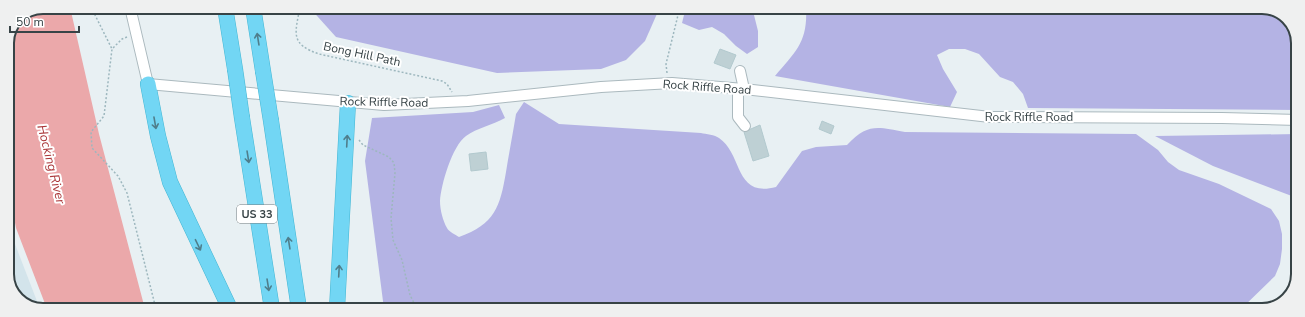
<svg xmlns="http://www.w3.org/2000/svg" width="1305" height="317" font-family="'Nunito Sans',sans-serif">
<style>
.education{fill:#d3e4eb}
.green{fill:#b4b3e4}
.water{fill:#eba8aa}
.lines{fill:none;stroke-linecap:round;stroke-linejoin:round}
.stream{stroke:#eba8aa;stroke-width:2.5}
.building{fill:#bed0d4;stroke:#b2c9ce}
.minor-casing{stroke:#abb9be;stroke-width:12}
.highway-casing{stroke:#42b6d3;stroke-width:16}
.path{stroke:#9db7be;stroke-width:1.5;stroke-dasharray:2 2;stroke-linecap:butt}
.minor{stroke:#fff;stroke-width:10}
.highway{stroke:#72d6f4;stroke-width:15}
.highway-bridge-casing{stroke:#42b6d3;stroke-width:16;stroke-linecap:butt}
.highway-bridge{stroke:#72d6f4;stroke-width:15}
.oneway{stroke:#4f7e8c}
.labels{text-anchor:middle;stroke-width:4;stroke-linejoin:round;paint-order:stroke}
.shield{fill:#fff;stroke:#737b7e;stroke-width:1}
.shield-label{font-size:11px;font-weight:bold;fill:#374346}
.street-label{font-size:12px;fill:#374346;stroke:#fff}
.water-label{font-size:13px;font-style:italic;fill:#aa3739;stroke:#fff}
.rim{fill:none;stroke:#374346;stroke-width:2}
</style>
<rect width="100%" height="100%" fill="#e8f0f3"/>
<polygon class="education" points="7,215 10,231 40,309 36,309 16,298 7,279"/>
<g class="green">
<polygon points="309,7 660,7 645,41 626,60 601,69 497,73 336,37"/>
<polygon points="686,7 752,7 758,31 758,47 747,54 736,46 724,34 712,27 699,30 682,23"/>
<path d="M 806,7 L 1266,8 L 1291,24 L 1298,38 L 1298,110 L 1028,108 L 1023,94 L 1013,82 L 1000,77 L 979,54 L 965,49 L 949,49 L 937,55 L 943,69 L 957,92 L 950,107 L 775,76 C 796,51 808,42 806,7 Z"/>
<path d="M 524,102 L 559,124 L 701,133 C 706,134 715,135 719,138 C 743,154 734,198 776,187 L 802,151 L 816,147 L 847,145 C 868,123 877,127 905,132 L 1136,134 L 1158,150 L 1168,162 L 1179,170 L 1219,184 L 1271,209 L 1279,221 L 1282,234 L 1282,249 L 1280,264 L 1275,276 L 1240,310 L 384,309 L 365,161 L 372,118 L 473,112 L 499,105 L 505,118 C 492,125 477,128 466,136 C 452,146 441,185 440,201 C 440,210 443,221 447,228 C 449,232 456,235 459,237 C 495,224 500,207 506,172 C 509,153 513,133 516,114 Z"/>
<polygon points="1298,134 1297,198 1213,166 1155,136"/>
</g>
<polygon class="water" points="43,7 70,7 99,134 145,309 47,309 16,228 7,181 7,43 18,17"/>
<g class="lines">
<polyline class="stream" points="7,222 17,220"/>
</g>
<g class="building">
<polygon points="720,49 736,55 730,69 714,63"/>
<polygon points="822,121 834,126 831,134 819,129"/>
<polygon points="760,125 769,156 753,161 744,132"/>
<polygon points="486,152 488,169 471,171 469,154"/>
</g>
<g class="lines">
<defs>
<g id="minor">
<polyline points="130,7 148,84 384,105 468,101 601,87 672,83 744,89 990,117 1222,118 1298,120"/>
<polyline points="740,71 744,89"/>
<polyline points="738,89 738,117 745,126"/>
</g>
<g id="highway">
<polyline points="225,7 235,69"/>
<polyline points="253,7 263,71"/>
<polyline points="148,84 158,136 170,182 230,309"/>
<polyline points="242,118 272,309"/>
<polyline points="271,121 299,309"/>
<polyline points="337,309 348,103"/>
</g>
</defs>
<use href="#minor" class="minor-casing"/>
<use href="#highway" class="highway-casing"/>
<g class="path">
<polyline points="91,7 112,49"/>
<path d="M 300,7 C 295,34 290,44 319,54 L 442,81 L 447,84 L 452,92"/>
<polyline points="127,37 122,39 112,49 104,116 91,132 92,148 118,176 127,193 156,309"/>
<polyline points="667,73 666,64 680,7"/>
<polyline points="359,140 363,145 389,157 394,163 395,173 391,218 393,240 402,260 410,295 417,309"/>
</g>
<use href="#minor" class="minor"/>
<use href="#highway" class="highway"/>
<defs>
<g id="highway-bridge">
<polyline points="235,69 242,118"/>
<polyline points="263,71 271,121"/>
</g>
</defs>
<use href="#highway-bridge" class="highway-bridge-casing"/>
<use href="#highway-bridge" class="highway-bridge"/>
</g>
<defs><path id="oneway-shaft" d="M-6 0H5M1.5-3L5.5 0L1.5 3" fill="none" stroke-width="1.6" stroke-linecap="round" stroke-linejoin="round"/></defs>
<g class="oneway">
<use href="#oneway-shaft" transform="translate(258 39) rotate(-99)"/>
<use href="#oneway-shaft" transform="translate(155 123) rotate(80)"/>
<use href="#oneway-shaft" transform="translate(347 141) rotate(-87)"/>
<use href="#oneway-shaft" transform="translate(248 157) rotate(81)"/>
<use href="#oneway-shaft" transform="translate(289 243) rotate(-99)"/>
<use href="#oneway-shaft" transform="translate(198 245) rotate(64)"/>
<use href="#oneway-shaft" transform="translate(339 271) rotate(-87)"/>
<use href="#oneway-shaft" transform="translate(268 285) rotate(81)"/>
</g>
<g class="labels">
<rect class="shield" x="237" y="205" width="40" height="18" rx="3"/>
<g class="shield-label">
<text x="257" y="218">US 33</text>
</g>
<g class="street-label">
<text transform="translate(362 54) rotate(12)" y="4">Bong Hill Path</text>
<text transform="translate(707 87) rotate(4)" y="4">Rock Riffle Road</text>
<text transform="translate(384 102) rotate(1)" y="4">Rock Riffle Road</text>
<text x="1029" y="121">Rock Riffle Road</text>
</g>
<g class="water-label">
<text transform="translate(52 164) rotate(76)" y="5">Hocking River</text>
</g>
</g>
<path d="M0 0H1305V317H0ZM43 14H1262A29 29 0 0 1 1291 43V274A29 29 0 0 1 1262 303H43A29 29 0 0 1 14 274V43A29 29 0 0 1 43 14Z" fill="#eff0f0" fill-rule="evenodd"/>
<path class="rim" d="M43 14H1262A29 29 0 0 1 1291 43V274A29 29 0 0 1 1262 303H43A29 29 0 0 1 14 274V43A29 29 0 0 1 43 14Z"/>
<path d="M10 26v6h69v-6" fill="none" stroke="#374346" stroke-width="2"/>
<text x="16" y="26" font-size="12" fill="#374346" stroke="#ffffff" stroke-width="3" paint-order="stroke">50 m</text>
</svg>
